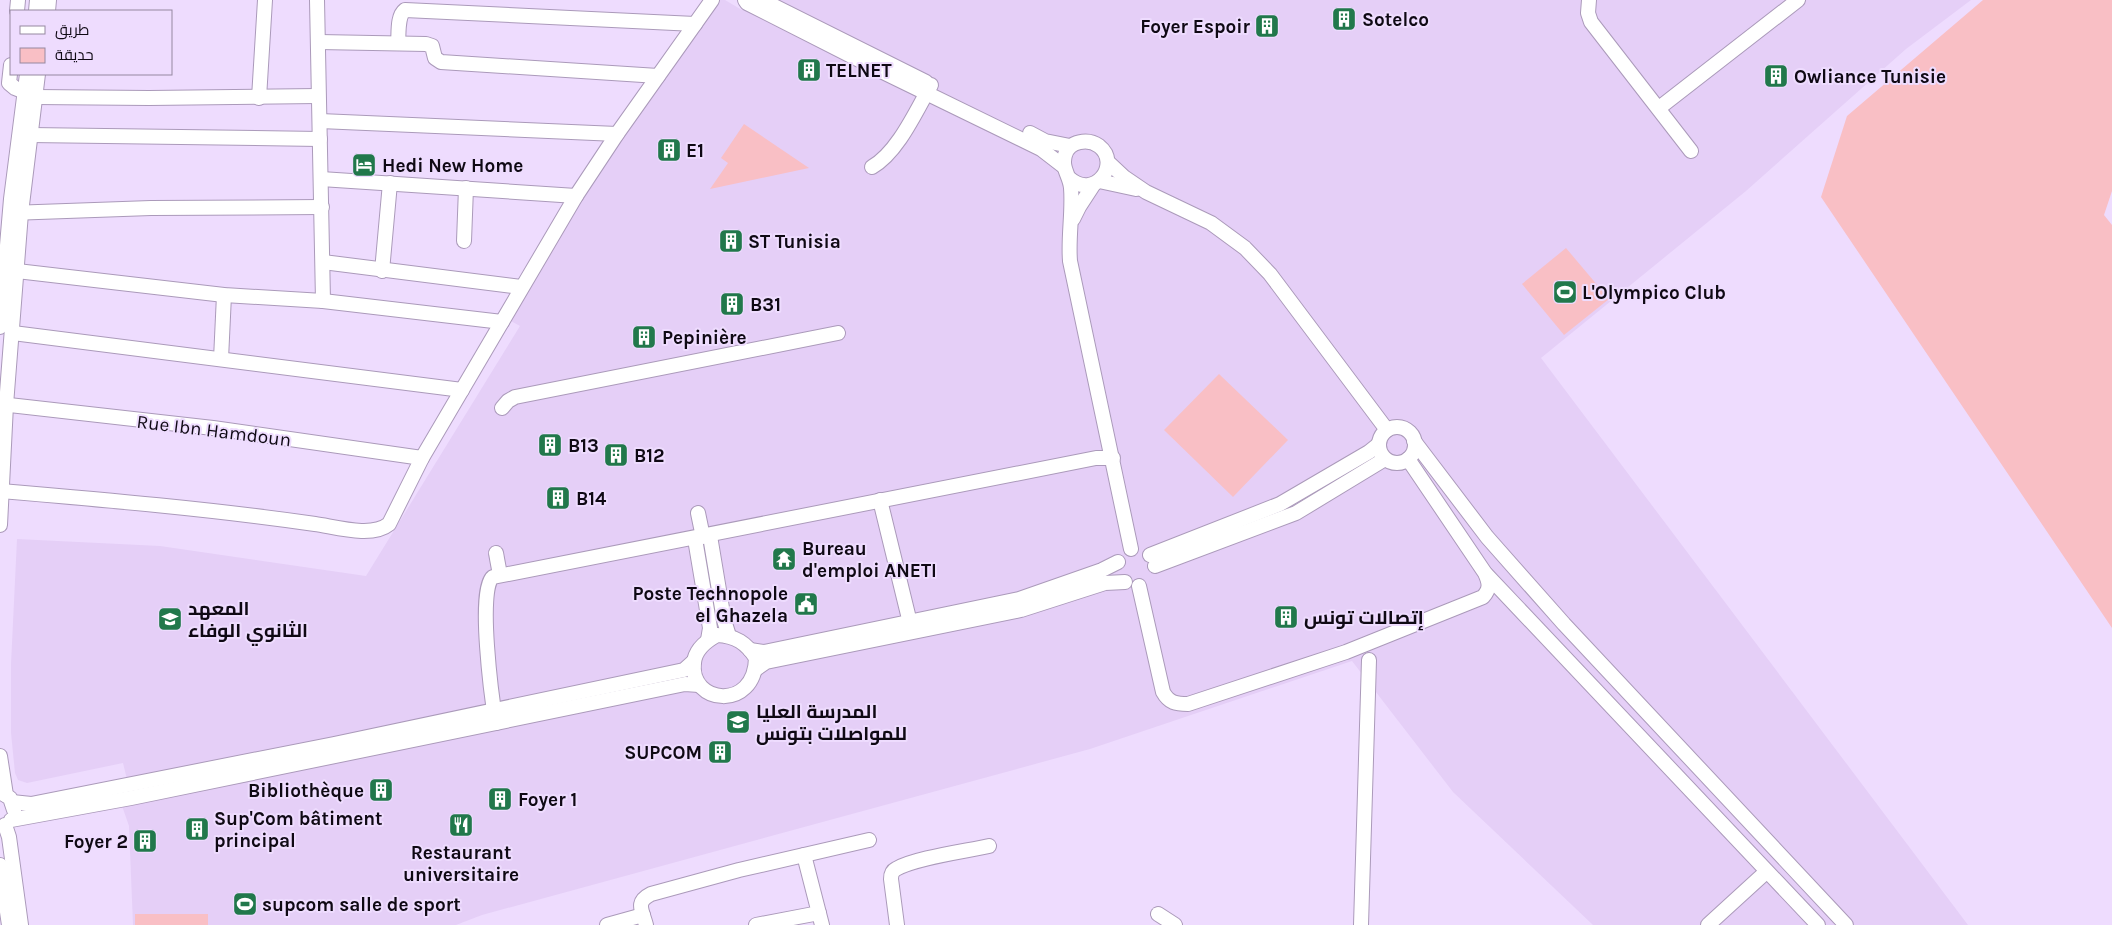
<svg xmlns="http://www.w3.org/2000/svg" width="2112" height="925" font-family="Karla,Cairo,sans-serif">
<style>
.built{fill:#e5cff7}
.green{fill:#f9bfc5}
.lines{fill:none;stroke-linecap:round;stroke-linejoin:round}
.minor-casing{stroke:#ab9aba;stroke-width:16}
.minor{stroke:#fff;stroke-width:14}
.labels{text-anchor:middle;stroke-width:4;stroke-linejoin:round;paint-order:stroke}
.poi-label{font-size:19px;font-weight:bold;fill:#0f0914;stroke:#eedcfe;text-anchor:start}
.street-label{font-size:19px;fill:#0f0914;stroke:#eedcfe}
</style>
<rect width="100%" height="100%" fill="#eedcfe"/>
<polygon class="built" points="719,0 725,0 742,10 749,0 1971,0 1906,49 1746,191 1541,358 1968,925 1593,925 1453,792 1352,661 1090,749 482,915 456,925 133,925 129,826 121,803 132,800 123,763 27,783 18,780 15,773 11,733 11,664 17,539 160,546 366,576 520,326 509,320 590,185"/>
<g class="green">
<polygon points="1983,0 2112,0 2112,191 2104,215 2112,225 2112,628 1821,197 1847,116"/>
<polygon points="744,124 809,168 710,189 728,163 721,158"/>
<polygon points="1566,248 1609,299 1564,335 1522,284"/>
<polygon points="1219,374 1288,440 1233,497 1164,430"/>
<rect x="135" y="914" width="73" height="11"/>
</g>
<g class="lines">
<defs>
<g id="minor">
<polyline points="317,0 323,301"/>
<polyline points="745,0 747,3 881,71 1041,149 1063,166"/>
<polyline points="762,0 926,82"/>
<polyline points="1589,0 1588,13 1591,22 1691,151"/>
<polyline points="17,11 18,0"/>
<polyline points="36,11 37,0"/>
<polyline points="48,11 49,0"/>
<polyline points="319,42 426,44 432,46 435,58 441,62 658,76"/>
<path d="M 398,43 C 399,33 397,16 405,10 L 695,24"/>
<polyline points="11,65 9,83 15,88 25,92"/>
<polyline points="35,97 149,98 318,96"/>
<polyline points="259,98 265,0"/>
<polyline points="1659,108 1798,0"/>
<polyline points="320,121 617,134"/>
<polyline points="1030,133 1045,141 1070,146"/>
<polyline points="30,135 320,139"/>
<polyline points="1108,162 1124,177 1146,192 1211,223 1245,248 1270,274 1387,430"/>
<path d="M 872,167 C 898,152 916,111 931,85"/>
<path d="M 1069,178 C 1094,201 1122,164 1099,146 C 1088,138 1069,141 1065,155 C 1061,168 1070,176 1071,188 C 1073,212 1068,237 1070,261 L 1131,549"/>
<polyline points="321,179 576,196"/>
<polyline points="1099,181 1136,189"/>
<polyline points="10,213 151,208 322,207"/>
<polyline points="1073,219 1079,207 1094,184"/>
<polyline points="464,241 466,188"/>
<polyline points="323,262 521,287"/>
<polyline points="17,271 224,295 323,301 502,322"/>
<polyline points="382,271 390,183"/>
<polyline points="0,327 11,199 27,74"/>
<polyline points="13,333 462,390"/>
<polyline points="221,359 224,295"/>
<polyline points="0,404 213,428 422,458"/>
<polyline points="502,408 508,401 515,397 838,333"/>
<circle cx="1397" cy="445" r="18"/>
<polyline points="1414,441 1487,537 1564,624 1846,925"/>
<path d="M 1,491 C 106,500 211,509 315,524 C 336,527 372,538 389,524 L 422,458 L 576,196 L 617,134 L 712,0"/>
<polyline points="880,500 912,631"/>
<polyline points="698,513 703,537"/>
<polyline points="0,525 6,405 21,213 38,74"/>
<polyline points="710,536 724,620 729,636"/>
<polyline points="695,539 710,628 708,640"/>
<polyline points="496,553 500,575"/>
<polyline points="1150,555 1280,504 1369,452 1379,444"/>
<polyline points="1155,566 1296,513 1385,459"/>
<polyline points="1486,574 1818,925"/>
<path d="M 1139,586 L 1163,692 C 1169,703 1176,704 1188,704 L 1346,652 L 1483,597 C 1490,589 1490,584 1485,573 L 1408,459"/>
<path d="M 717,635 C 736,636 746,643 756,658 C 755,712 689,704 694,663 C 695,649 706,641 717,635 Z"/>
<polyline points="750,650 764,652 1019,599 1102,570 1118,562"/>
<polyline points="756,669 766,662 1021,610 1105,583 1125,582"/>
<path d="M 496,723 C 492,700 477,589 493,577 L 1096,458 L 1113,458"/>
<polyline points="0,756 6,795"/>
<polyline points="0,792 10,798 14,810"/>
<polyline points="12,802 31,804 334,744 684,670 694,661"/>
<polyline points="11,820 131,798 685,684 699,685"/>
<polyline points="5,825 9,837 21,925"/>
<polyline points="804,855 822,925"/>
<polyline points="0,865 9,925"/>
<polyline points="1158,914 1175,925"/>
<polyline points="607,925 643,915"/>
<path d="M 646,925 C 642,910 635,902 651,894 L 739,870 L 869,840"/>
<polyline points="756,925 819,913"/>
<path d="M 897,925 L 891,879 C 891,875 892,871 896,869 C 914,858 967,851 989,846"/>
<polyline points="1361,925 1369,660"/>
<polyline points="1708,925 1766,872"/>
</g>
</defs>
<use href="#minor" class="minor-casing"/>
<use href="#minor" class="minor"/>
</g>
<defs>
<symbol id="building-square" viewBox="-11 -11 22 22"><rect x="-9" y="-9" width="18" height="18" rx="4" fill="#21784b" stroke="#eedcfe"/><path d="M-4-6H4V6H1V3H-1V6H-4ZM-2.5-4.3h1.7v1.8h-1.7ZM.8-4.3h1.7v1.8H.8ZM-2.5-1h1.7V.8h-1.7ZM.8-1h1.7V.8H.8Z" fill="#fff"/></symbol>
<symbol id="hotel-square" viewBox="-11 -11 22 22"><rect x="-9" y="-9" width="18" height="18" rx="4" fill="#21784b" stroke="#eedcfe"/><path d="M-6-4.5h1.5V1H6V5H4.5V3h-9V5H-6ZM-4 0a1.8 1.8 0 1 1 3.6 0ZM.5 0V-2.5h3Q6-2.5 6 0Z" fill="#fff"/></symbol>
<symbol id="stadium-square" viewBox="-11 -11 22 22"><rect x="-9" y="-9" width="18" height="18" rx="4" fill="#21784b" stroke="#eedcfe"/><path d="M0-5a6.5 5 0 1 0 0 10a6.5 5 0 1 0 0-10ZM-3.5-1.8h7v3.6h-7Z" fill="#fff"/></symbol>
<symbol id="temple-square" viewBox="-11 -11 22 22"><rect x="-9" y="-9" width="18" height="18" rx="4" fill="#21784b" stroke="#eedcfe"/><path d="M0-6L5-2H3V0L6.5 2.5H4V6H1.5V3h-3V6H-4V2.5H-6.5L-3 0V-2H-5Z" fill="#fff"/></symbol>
<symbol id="civic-square" viewBox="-11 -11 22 22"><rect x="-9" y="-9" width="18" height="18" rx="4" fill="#21784b" stroke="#eedcfe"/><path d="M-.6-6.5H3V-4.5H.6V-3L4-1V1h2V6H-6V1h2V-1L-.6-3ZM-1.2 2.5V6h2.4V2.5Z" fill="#fff"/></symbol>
<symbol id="school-square" viewBox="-11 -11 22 22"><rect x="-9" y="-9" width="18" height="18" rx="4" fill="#21784b" stroke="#eedcfe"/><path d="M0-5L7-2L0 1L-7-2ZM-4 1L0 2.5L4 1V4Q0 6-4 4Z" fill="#fff"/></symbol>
<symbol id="restaurant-square" viewBox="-11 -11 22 22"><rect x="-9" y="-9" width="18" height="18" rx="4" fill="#21784b" stroke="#eedcfe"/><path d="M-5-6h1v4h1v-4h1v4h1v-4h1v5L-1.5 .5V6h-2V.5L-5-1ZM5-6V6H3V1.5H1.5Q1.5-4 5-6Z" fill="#fff"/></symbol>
</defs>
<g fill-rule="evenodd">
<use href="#building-square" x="1330" y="5" width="28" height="28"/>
<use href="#building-square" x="1253" y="12" width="28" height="28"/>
<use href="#building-square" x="795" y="56" width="28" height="28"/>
<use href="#building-square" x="1762" y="62" width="28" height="28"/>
<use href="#building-square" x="655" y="136" width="28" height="28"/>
<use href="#hotel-square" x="350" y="151" width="28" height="28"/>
<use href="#building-square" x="717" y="227" width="28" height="28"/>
<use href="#stadium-square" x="1551" y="278" width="28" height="28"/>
<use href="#building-square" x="718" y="290" width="28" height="28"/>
<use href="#building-square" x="630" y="323" width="28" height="28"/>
<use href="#building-square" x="536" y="431" width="28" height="28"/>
<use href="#building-square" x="602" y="441" width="28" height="28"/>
<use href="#building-square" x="544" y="484" width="28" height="28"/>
<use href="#temple-square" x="770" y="545" width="28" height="28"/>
<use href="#civic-square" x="792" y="590" width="28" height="28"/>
<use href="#building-square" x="1272" y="603" width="28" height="28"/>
<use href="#school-square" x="156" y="605" width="28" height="28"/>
<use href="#school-square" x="724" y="708" width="28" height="28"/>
<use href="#building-square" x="706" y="738" width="28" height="28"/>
<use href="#building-square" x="367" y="776" width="28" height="28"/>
<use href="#building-square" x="486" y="785" width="28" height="28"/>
<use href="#restaurant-square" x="447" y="811" width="28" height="28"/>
<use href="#building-square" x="183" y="815" width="28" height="28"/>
<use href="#building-square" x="131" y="827" width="28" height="28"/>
<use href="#stadium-square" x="231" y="890" width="28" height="28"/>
</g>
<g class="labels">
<g class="poi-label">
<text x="1362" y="26">Sotelco</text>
<text x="1250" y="33" text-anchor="end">Foyer Espoir</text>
<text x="826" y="77">TELNET</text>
<text x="1794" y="83">Owliance Tunisie</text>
<text x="686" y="157">E1</text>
<text x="382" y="172">Hedi New Home</text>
<text x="748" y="248">ST Tunisia</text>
<text x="1582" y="299">L'Olympico Club</text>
<text x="750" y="311">B31</text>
<text x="662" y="344">Pepinière</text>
<text x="568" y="452">B13</text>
<text x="634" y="462">B12</text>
<text x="576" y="505">B14</text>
<text x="802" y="555">Bureau<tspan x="802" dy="22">d'emploi ANETI</tspan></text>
<text x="788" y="600" text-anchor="end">Poste Technopole<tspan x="788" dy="22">el Ghazela</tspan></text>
<text x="188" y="615">المعهد<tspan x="188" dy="22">الثانوي الوفاء</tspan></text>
<text x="1304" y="624">إتصالات تونس</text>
<text x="756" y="718">المدرسة العليا<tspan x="756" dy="22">للمواصلات بتونس</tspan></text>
<text x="702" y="759" text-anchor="end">SUPCOM</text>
<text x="364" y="797" text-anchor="end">Bibliothèque</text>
<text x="518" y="806">Foyer 1</text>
<text x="214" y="825">Sup'Com bâtiment<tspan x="214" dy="22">principal</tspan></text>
<text x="128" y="848" text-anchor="end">Foyer 2</text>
<text x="461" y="859" text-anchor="middle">Restaurant<tspan x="461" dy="22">universitaire</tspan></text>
<text x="262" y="911">supcom salle de sport</text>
</g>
<g class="street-label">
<text transform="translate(214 430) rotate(7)" y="7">Rue Ibn Hamdoun</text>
</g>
</g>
<rect x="10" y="10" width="162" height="65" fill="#eedcfe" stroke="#9588a0"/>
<rect x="20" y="26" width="25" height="8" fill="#ffffff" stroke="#9588a0"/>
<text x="55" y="35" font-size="15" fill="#0f0914">طريق</text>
<rect x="20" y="48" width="25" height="15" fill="#f9bfc5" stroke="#9588a0"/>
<text x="55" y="60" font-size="15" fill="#0f0914">حديقة</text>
</svg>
